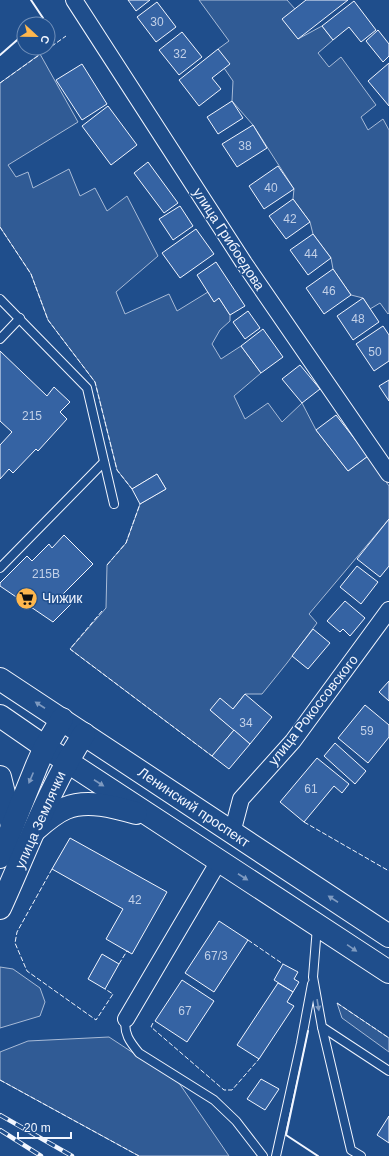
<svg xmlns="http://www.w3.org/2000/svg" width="389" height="1156" font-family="Helvetica,sans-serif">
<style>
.built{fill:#305b95;stroke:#a8bbd7}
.building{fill:#3563a3;stroke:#f2f6ff}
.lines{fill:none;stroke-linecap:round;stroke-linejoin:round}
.lane-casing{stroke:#f2f6ff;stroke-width:10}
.street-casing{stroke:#f2f6ff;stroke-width:18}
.secondary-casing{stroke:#f2f6ff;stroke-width:24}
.lane{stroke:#1f4e8c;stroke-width:8}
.street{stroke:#1f4e8c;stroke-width:16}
.secondary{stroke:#1f4e8c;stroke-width:22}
.rail-casing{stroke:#f2f6ff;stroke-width:4.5}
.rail{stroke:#1f4e8c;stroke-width:3;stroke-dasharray:9;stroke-linecap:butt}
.fence{stroke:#f2f6ff;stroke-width:1;stroke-dasharray:5 2;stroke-linecap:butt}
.wall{stroke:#f2f6ff;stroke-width:2}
.oneway{fill:#7e9ac0}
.labels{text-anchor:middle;stroke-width:3;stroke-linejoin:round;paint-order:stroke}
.number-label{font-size:12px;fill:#c3d1e8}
.street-label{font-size:14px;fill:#f2f6ff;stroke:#1f4e8c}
.poi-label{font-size:14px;fill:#f2f6ff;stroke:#1f4e8c;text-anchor:start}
</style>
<rect width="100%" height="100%" fill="#1f4e8c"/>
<g class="built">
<polygon points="199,0 287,0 295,9 298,39 322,26 333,40 318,53 329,67 341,57 376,105 361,117 368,130 383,119 389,130 389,313 388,314 380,303 370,309 363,298 351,295 333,269 331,258 313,234 310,222 293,199 294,189 253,125 232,101 233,81 224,68 218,49 229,41"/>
<polygon points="40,54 78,122 8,165 16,177 28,172 33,188 69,169 80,196 95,188 107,211 127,196 158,256 116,292 125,314 169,294 177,311 208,292 214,301 219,298 230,315 230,321 220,330 212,344 221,359 241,346 261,373 234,396 245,419 268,403 282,422 302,403 316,430 348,471 368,456 389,486 389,519 309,614 317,623 287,663 262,694 245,694 233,709 210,710 234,730 212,756 70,649 106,608 107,565 126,543 140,504 166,489 157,474 132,489 117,470 95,382 48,320 31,274 0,227 0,83"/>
<polygon points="0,967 13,969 40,988 45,1002 40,1016 0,1028"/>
<polygon points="337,1003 389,1038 389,1052 342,1018"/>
<polygon points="109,1037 179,1083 229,1156 139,1156 0,1080 0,1052 28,1041"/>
</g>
<g class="building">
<polygon points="128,0 150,0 136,11"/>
<polygon points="306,0 348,0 298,39 282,19"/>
<polygon points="354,1 376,30 361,42 349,27 333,40 322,26"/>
<polygon points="157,2 176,27 156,42 137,17"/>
<polygon points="378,30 389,44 389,56 383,62 366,41"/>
<polygon points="182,32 202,57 179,75 159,50"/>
<polygon points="218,49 230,64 212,78 221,89 199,106 179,80"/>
<polygon points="389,63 389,106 368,81"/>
<polygon points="82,64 107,104 82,120 56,80"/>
<polygon points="232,101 243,118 218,134 207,117"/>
<polygon points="108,106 137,145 111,165 82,126"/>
<polygon points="253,125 267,148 237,167 222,144"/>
<polygon points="148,162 178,203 164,213 134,173"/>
<polygon points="278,166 294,189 264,209 249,186"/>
<polygon points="293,199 310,222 286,239 269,216"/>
<polygon points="180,206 193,226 173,240 159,219"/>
<polygon points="196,229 214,254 180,278 162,253"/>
<polygon points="313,234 331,258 308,275 290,250"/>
<polygon points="216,262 245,306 230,315 219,298 214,302 197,275"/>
<polygon points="333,269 351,295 324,314 306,288"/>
<polygon points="363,298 379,322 353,340 337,316"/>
<polygon points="248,311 260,328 245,339 233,322"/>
<polygon points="383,326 389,335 389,361 374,371 356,344"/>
<polygon points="263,329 283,357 261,373 241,346"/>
<polygon points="0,351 47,396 54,387 70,402 60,412 67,419 38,451 36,449 13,473 9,469 0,479 0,445 12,432 0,421"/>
<polygon points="300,365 320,389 302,403 282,379"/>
<polygon points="389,380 389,401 379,386"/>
<polygon points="336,415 368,456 348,471 316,430"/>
<polygon points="157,474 166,489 140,504 132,489"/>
<polygon points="389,519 389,566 380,577 357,559"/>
<polygon points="64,535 93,564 63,594 72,603 53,622 0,586 0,583 27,556 32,561 49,544 52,548"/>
<polygon points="357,566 378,582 361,604 340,587"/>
<polygon points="345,601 365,618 350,636 343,629 340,632 327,621"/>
<polygon points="313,629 330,643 308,669 292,656"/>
<polygon points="389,681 389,701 379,692"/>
<polygon points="245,694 272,717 250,744 210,710 220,698 233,709"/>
<polygon points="365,705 389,725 389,737 368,763 338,738"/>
<polygon points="234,730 250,744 229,769 212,756"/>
<polygon points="335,743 366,771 355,784 324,756"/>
<polygon points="317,758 349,784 342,793 334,786 304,822 280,802"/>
<polygon points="70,838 167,892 132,954 106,939 123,909 52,869"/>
<polygon points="219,921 248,940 214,992 185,973"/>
<polygon points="102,954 119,964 105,989 88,979"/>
<polygon points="283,964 298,972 294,979 299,982 293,992 274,980"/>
<polygon points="182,980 214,1001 187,1042 155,1021"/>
<polygon points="278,983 293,992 287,1002 294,1006 259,1059 237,1045"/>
<polygon points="261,1079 279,1089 265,1110 247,1099"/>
<polygon points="389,1116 389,1143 377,1135"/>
</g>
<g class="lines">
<defs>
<g id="lane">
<polyline points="0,299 87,388 114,504"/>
<polyline points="0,339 20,318"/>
<polyline points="0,568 104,462"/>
<polyline points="317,927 313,977 322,1027 389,1071"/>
<path d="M 126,1019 C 123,1033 130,1042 139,1053 L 214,1100 L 236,1121 L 263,1156"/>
<polyline points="322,1027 351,1150 361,1156"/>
<polyline points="276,1156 301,1043 312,984"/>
</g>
<g id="street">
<polyline points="74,0 244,263 389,474"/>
<polyline points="232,833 241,799 293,741 389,610"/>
<polyline points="126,1019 219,861"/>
</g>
<g id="secondary">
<polyline points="0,679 389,936"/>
<polyline points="0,716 45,747 389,972"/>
<polyline points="0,777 12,826"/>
<path d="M 35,830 C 44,822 54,813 66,808 C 87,799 115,807 136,813"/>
<polyline points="0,857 37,765 45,747 62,719"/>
<path d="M 0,908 C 27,849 48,790 84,734"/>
</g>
</defs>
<use href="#lane" class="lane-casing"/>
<use href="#street" class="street-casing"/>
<use href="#secondary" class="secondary-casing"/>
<use href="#lane" class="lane"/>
<use href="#street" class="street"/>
<use href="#secondary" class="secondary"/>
<defs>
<g id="rail">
<polyline points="0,1115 72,1156"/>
<polyline points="0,1130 41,1156"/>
</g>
</defs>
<use href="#rail" class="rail-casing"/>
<use href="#rail" class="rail"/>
<g class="fence">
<polyline points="0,83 66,36"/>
<polyline points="0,227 31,274 48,320 95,382 117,470 132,489"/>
<polyline points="107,565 126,543 140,504"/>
<polyline points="102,611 70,649 212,756"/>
<polyline points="304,822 389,871"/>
<polyline points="52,869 17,932 15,943 27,971 96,1020 113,994 105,989"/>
<polyline points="248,940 283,964"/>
<polyline points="119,964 127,951 129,952"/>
<polyline points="337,1003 389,1038"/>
<polyline points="153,1023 151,1027 224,1090 232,1090 259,1059"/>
<polyline points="0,1080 139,1156"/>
</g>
<g class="wall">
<polyline points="31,0 43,18 36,24"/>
<polyline points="0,55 24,34"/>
<polyline points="308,1031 286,1135 318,1156"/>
</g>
</g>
<defs><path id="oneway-solid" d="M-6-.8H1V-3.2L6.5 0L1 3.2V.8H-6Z"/></defs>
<g class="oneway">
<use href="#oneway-solid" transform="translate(40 705) rotate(-147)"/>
<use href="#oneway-solid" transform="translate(31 778) rotate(113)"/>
<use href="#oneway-solid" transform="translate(99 783) rotate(33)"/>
<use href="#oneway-solid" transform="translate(243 877) rotate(33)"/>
<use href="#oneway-solid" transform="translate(333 899) rotate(-147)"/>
<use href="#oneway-solid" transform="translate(352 948) rotate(34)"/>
<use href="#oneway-solid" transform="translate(318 1005) rotate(81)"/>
</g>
<defs>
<symbol id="supermarket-disc" viewBox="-11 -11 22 22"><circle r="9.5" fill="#ffb74d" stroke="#1f4e8c"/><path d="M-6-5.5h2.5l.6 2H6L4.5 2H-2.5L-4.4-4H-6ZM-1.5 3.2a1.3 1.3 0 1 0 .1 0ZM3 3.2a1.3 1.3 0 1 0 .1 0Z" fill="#111"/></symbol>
</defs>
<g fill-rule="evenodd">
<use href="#supermarket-disc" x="14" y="586" width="25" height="25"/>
</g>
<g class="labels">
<g class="number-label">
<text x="157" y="26">30</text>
<text x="180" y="58">32</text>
<text x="245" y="150">38</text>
<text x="271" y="192">40</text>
<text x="290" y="223">42</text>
<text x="311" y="258">44</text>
<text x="329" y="295">46</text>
<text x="358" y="323">48</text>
<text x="375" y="356">50</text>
<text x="32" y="420">215</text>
<text x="46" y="578">215В</text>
<text x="246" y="727">34</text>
<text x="367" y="735">59</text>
<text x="311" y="793">61</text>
<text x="135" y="904">42</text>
<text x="216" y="960">67/3</text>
<text x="185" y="1015">67</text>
</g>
<g class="street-label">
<text transform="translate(229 239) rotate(57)" y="5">улица Грибоедова</text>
<text transform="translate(313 710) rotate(-52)" y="5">улица Рокоссовского</text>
<text transform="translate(194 807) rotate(34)" y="5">Ленинский проспект</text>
<text transform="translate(40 820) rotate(-66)" y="5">улица Землячки</text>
</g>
<g class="poi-label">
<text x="42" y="603">Чижик</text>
</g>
</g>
<g transform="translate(36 36) rotate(112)"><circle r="19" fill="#1f4e8c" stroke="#7391ba"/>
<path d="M0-3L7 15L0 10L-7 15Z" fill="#ffb74d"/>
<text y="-6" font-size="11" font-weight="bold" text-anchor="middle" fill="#f2f6ff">С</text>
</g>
<path d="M18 1132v6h53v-6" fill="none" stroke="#f2f6ff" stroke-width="2"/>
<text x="24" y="1132" font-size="12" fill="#f2f6ff" stroke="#1f4e8c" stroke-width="3" paint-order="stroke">20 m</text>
</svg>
